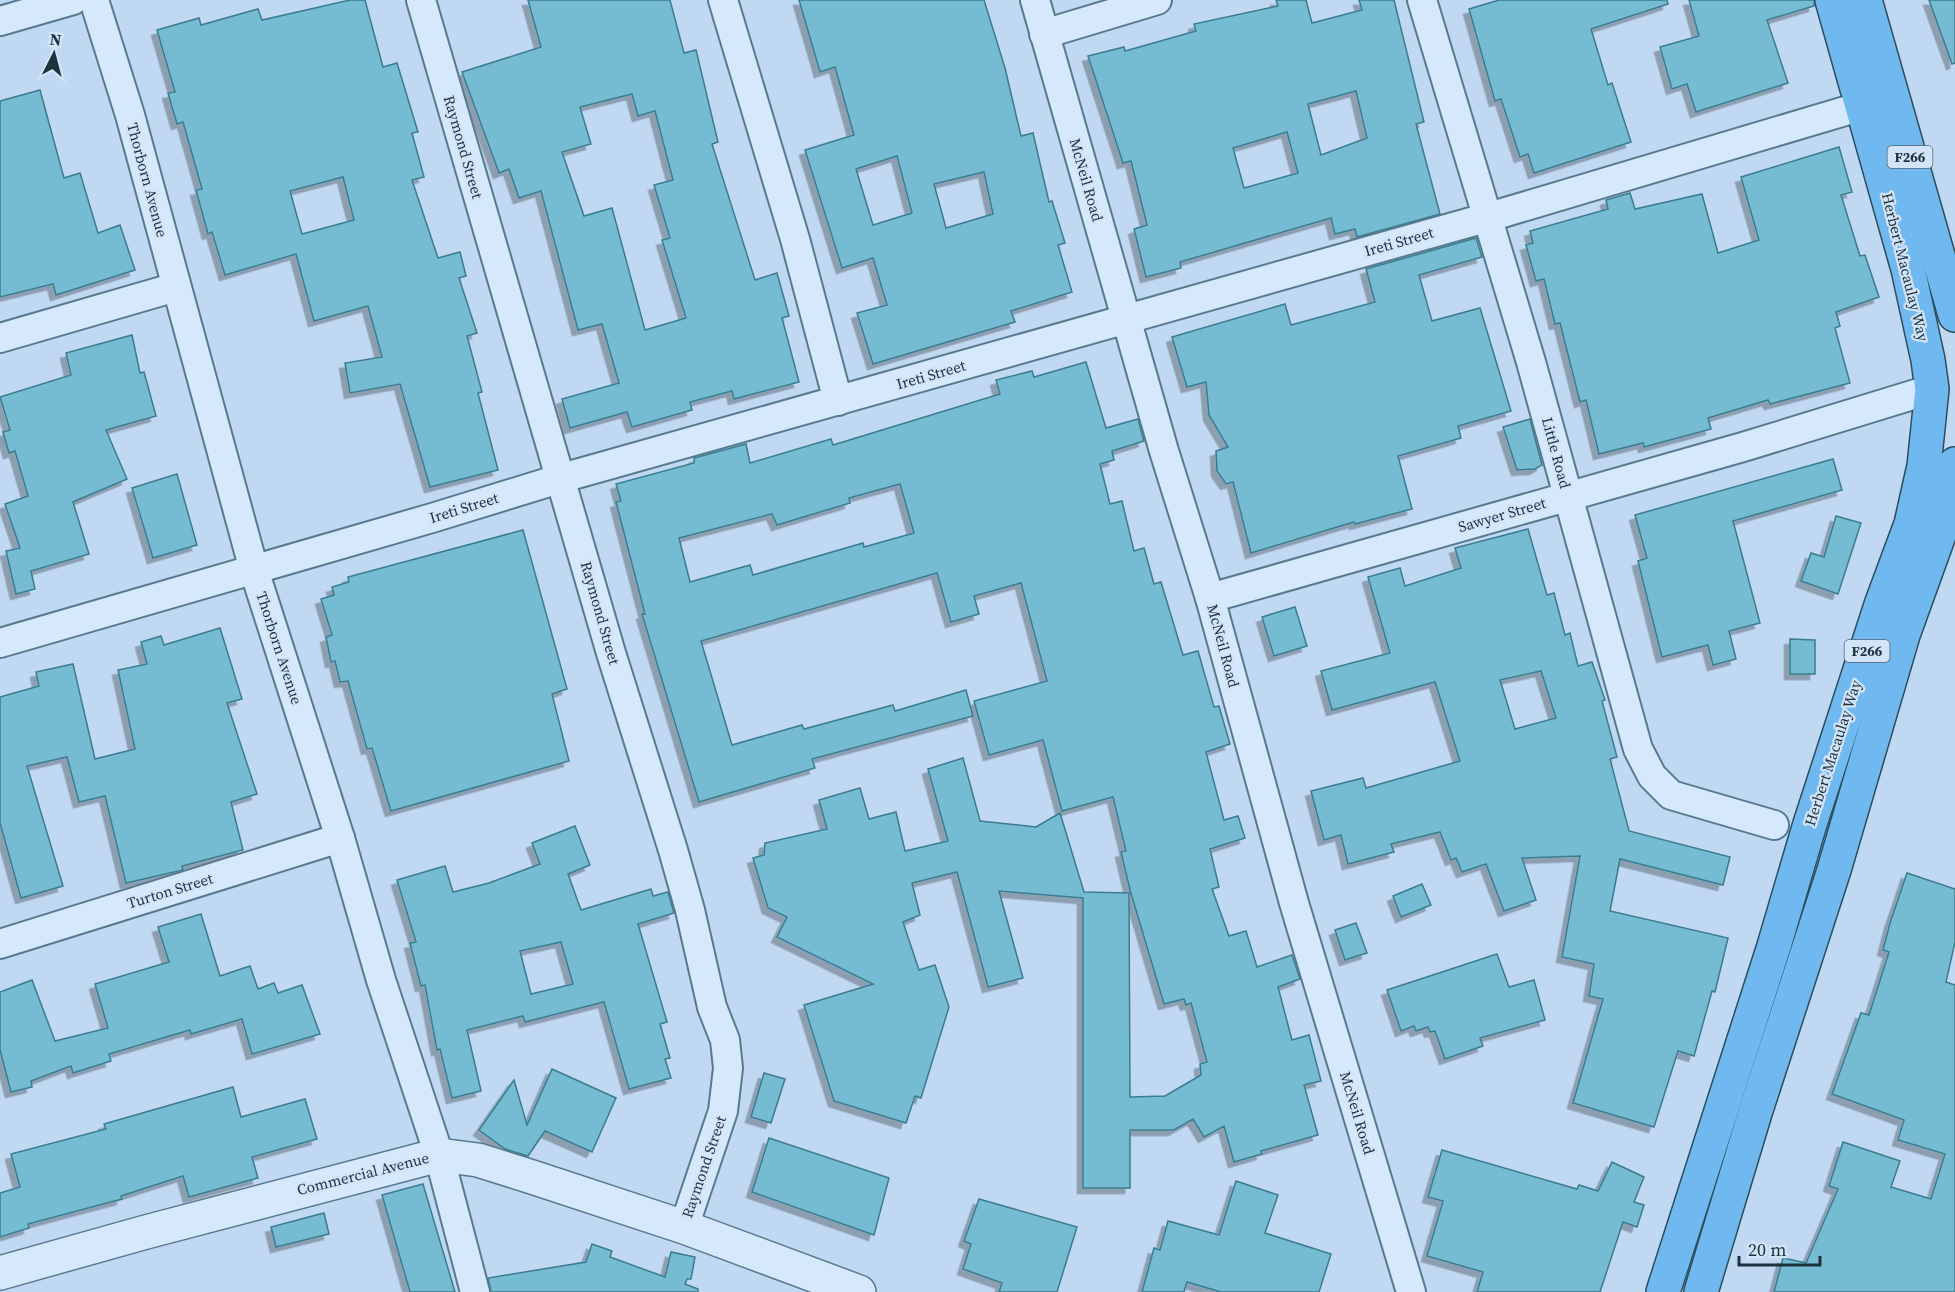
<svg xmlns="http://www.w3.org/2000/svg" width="1955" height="1292" font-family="'Source Serif 4',serif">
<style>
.building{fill:#74bcd3;stroke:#3b7c8e;stroke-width:1.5;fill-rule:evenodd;filter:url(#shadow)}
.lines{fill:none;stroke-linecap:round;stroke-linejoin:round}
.minor-casing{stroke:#577a8d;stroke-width:32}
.tertiary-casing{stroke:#577a8d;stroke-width:36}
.trunk-casing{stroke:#2c4d5a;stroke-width:36}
.minor{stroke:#d6e8fc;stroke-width:28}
.tertiary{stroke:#d6e8fc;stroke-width:33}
.trunk{stroke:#70b9f0;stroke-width:33}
.labels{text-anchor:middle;stroke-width:4.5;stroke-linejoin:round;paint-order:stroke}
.shield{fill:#d2e4f8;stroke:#536774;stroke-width:1.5}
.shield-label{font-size:14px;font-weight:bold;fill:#1d323c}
.street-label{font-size:15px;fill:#1d323c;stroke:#d2e4f8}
</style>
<defs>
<filter id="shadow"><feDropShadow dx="-5.5" dy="5.5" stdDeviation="0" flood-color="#0004"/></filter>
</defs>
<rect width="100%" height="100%" fill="#c1d8f2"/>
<g class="building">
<path d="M 350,0 L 365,0 L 383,67 L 397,63 L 418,132 L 412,133 L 424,177 L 412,180 L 438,258 L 460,252 L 466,276 L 459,278 L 477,333 L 467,336 L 482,392 L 478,393 L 498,470 L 430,487 L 400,384 L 350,393 L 345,363 L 382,357 L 368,306 L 314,321 L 296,254 L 225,275 L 212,232 L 208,234 L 196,190 L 202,189 L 183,122 L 177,124 L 168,93 L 175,92 L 157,30 L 199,18 L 201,25 L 258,9 L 262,20 ZM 343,177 L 354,220 L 302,234 L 290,191 Z"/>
<path d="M 528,0 L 670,0 L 684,53 L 696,50 L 718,142 L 712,144 L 755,280 L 777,273 L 789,316 L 782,318 L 799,382 L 734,399 L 732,391 L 690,402 L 692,410 L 632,427 L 627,412 L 570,428 L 562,399 L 619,383 L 602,324 L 578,330 L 541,191 L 519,198 L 509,169 L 499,173 L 462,72 L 541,47 ZM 632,94 L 638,116 L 655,111 L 673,180 L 654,185 L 670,238 L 662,240 L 686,318 L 645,330 L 612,208 L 584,216 L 562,152 L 591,144 L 580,107 Z"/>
<path d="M 799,0 L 984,0 L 1005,68 L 1021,136 L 1033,133 L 1049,202 L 1052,201 L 1065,243 L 1058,245 L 1072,292 L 1011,311 L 1015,322 L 873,364 L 857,313 L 887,305 L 873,258 L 842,268 L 805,150 L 854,135 L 835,67 L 820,72 ZM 897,156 L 912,213 L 873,225 L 856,169 ZM 984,172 L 993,214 L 946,228 L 934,184 Z"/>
<path d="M 1276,0 L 1306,0 L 1312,23 L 1362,10 L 1359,0 L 1394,0 L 1424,122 L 1416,124 L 1440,214 L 1357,237 L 1355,229 L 1335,234 L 1331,218 L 1180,262 L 1181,268 L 1146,277 L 1134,229 L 1147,225 L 1131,161 L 1123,163 L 1088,56 L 1124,47 L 1125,51 L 1196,31 L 1194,24 L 1278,6 ZM 1356,91 L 1367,138 L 1321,155 L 1308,104 ZM 1287,132 L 1298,173 L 1244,188 L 1233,148 Z"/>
<polygon points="1499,0 1667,0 1668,4 1591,29 1608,85 1612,83 1631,142 1534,173 1528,154 1520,157 1501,99 1495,101 1469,9"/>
<polygon points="1689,0 1814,0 1814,6 1767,20 1788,83 1696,112 1687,84 1672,89 1660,47 1699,36"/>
<polygon points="1929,0 1955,0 1955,63 1952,64"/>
<polygon points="40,90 64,178 80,173 98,233 120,225 135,270 56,295 53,284 0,297 0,101"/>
<polygon points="1839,147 1852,192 1841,195 1860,256 1865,255 1879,297 1836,312 1840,326 1835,328 1850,383 1770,404 1768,400 1708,418 1711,429 1644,447 1643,443 1599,454 1586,400 1580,402 1560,323 1555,324 1544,279 1536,281 1526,245 1533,243 1530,231 1608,209 1606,200 1630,193 1635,209 1702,194 1718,253 1759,240 1741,177"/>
<polygon points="1476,238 1482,257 1419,275 1432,321 1480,308 1511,411 1458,426 1461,438 1398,456 1412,509 1355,524 1354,522 1251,553 1233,482 1226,484 1217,471 1216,451 1228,447 1209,415 1206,382 1187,387 1172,337 1285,304 1291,325 1375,302 1366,269"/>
<polygon points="132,335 140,373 144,372 156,416 106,430 127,479 73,502 89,554 31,571 35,589 16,594 6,551 20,548 5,504 28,496 15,451 9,453 3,432 10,430 0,397 71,375 66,353"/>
<path d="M 1086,362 L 1106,428 L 1138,419 L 1144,441 L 1112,451 L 1114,460 L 1100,464 L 1110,504 L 1122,501 L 1134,551 L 1144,548 L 1154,584 L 1161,582 L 1183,655 L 1198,651 L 1214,707 L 1219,706 L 1230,744 L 1206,752 L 1224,820 L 1238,816 L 1245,838 L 1210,849 L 1219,887 L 1212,889 L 1229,936 L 1246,931 L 1257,967 L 1292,955 L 1300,979 L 1278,987 L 1292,1040 L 1309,1035 L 1321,1081 L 1304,1085 L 1318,1135 L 1261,1151 L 1262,1154 L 1234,1162 L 1224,1126 L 1204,1137 L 1193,1119 L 1174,1130 L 1130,1130 L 1130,1188 L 1083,1188 L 1083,898 L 999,891 L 1023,978 L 988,987 L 957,872 L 912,883 L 920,915 L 903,922 L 919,970 L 935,965 L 949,1007 L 921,1098 L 915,1096 L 906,1123 L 834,1101 L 804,1005 L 873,984 L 777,937 L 787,917 L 768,908 L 753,858 L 764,855 L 765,843 L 827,829 L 819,800 L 860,788 L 869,819 L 896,812 L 905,851 L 948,841 L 928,769 L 963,758 L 980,821 L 1036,827 L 1060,813 L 1084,892 L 1129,893 L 1130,1097 L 1165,1096 L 1201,1075 L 1200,1064 L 1207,1062 L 1191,1003 L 1186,1005 L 1184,999 L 1164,1004 L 1130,890 L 1121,852 L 1126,851 L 1113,797 L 1062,811 L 1043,740 L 989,755 L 974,701 L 1047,681 L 1021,583 L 974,596 L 979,614 L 951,622 L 937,573 L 701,641 L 732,745 L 802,725 L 804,729 L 893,705 L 895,711 L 966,690 L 973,716 L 812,759 L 815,768 L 699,802 L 642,614 L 645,614 L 616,502 L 621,501 L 616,484 L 694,463 L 694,458 L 746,444 L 750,463 L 831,439 L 833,445 L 1000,394 L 996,380 L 1032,371 L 1034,377 ZM 900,484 L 914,533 L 864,547 L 863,543 L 753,575 L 750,565 L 690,582 L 679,538 L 772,514 L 777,525 L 850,503 L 849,498 Z"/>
<polygon points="1530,419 1542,465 1535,469 1517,470 1503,427"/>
<polygon points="1833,459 1842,490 1733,521 1760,623 1729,631 1736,659 1713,665 1708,645 1662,657 1638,561 1647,558 1635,515"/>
<polygon points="177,474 197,545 153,558 132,488"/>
<polygon points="1836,516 1861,523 1838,594 1801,581 1811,553 1824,557"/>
<path d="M 1528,529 L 1547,595 L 1554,593 L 1565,635 L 1570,633 L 1578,666 L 1592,662 L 1605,700 L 1602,701 L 1617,757 L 1610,759 L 1629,831 L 1730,857 L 1723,885 L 1620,859 L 1610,911 L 1728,938 L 1715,992 L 1712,991 L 1694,1056 L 1678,1051 L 1654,1127 L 1573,1103 L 1603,999 L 1589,996 L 1594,964 L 1562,957 L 1580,856 L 1522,858 L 1536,900 L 1504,911 L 1486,864 L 1462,872 L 1456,858 L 1451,860 L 1440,832 L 1391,844 L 1394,852 L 1348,864 L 1341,835 L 1324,840 L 1311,791 L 1363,778 L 1366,788 L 1460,761 L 1435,682 L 1332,710 L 1321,671 L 1390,653 L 1368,577 L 1400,568 L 1405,586 L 1461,568 L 1455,548 ZM 1541,671 L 1556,718 L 1515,729 L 1500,680 Z"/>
<polygon points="523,530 567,689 552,694 569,761 391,811 372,748 367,749 348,681 340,682 335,661 331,662 326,637 332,635 321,599 334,595 332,587 349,582 348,577"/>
<polygon points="1295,607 1307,646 1274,656 1262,617"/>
<polygon points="220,628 242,699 227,703 257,794 231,802 243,850 182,866 183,870 126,883 105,796 79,802 67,757 27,766 63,886 21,898 0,823 0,697 39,686 36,672 73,664 95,759 135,749 118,670 147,664 141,642 161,636 164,645"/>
<polygon points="1790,639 1815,640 1815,674 1790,674"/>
<path d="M 575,826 L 590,865 L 568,874 L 581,910 L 651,889 L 653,896 L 668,892 L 674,913 L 638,924 L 667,1022 L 660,1024 L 670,1058 L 665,1059 L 671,1078 L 629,1089 L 604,1002 L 525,1022 L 523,1016 L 467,1030 L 481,1091 L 452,1098 L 440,1049 L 437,1050 L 425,985 L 421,986 L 410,943 L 416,942 L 397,880 L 445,866 L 453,892 L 489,883 L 540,864 L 532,843 ZM 561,942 L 573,984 L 531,994 L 520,951 Z"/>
<polygon points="1907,873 1955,889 1955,942 1946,982 1955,985 1955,1292 1774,1292 1783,1258 1806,1263 1838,1189 1829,1186 1843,1142 1900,1161 1891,1187 1931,1199 1945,1154 1898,1140 1904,1120 1832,1094 1861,1013 1869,1015 1889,952 1883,950 1890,923"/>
<polygon points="1422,884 1431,905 1401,917 1393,896"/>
<polygon points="201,914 220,976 250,966 258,989 274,983 278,993 302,985 320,1034 252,1054 242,1019 191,1034 190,1030 109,1054 111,1061 73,1073 71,1066 31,1081 32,1087 11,1092 0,1050 0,992 32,980 55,1041 108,1028 95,984 169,962 158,927"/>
<polygon points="1356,923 1367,953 1345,960 1335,930"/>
<polygon points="1497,954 1509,987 1534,980 1545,1020 1480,1038 1483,1046 1445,1059 1435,1031 1430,1032 1428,1027 1416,1031 1414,1026 1401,1031 1387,990"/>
<polygon points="552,1069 616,1098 592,1152 545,1131 528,1156 505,1149 479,1130 514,1080 527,1125"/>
<polygon points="764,1073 785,1079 771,1123 751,1117"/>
<polygon points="233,1087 241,1117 305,1099 317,1139 252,1157 258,1178 189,1197 183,1176 121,1196 122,1199 28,1224 29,1228 0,1237 0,1193 20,1187 11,1154 106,1129 104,1124"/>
<polygon points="769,1138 889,1178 874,1235 752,1192"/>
<polygon points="1442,1150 1577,1189 1579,1185 1598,1191 1612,1162 1644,1177 1634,1202 1644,1205 1637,1227 1623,1222 1600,1292 1477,1292 1483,1272 1427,1256 1443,1201 1428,1197"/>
<polygon points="1236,1181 1278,1195 1265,1233 1331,1254 1319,1292 1221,1292 1187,1282 1184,1292 1142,1292 1154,1248 1160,1250 1168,1221 1219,1235"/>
<polygon points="423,1184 455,1292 410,1292 382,1195"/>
<polygon points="979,1199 1077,1227 1057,1292 999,1292 1002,1283 963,1269 971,1244 964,1241"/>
<polygon points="324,1213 329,1234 276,1247 271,1227"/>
<polygon points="592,1244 612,1251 610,1257 665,1277 671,1252 695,1257 691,1279 687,1279 685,1284 698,1289 698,1292 491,1292 488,1278 586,1262"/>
</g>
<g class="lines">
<defs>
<g id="minor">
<polyline points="94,0 130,115 254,570 340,838 381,980 439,1155 475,1292"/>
<polyline points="421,0 611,653 673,850 690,910 712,1007 725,1040 728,1068 723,1111 684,1227"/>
<polyline points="723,0 795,239 838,401"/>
<polyline points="1035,0 1164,451 1210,598 1294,903 1411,1292"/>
<polyline points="1422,0 1531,362 1638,749 1652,776 1671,795 1774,825"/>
<polyline points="0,21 73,0"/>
<polyline points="1044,34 1157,0"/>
<polyline points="0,338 176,287"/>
<polyline points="1210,598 1743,447 1932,389"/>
<polyline points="0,643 432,518 562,478 1489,217 1862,106"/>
<polyline points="0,944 340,838"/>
</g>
<polyline id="tertiary" points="0,1273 146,1232 439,1155 478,1160 532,1177 684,1227 859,1292"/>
<g id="trunk">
<polyline points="1865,0 1955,315"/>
<polyline points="1663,1292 1774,946 1809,827 1881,605 1911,524 1924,466 1932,389 1928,360 1908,269 1832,0"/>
<polyline points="1701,1292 1755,1113 1834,870 1903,635 1943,524 1955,464"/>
</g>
</defs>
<use href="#minor" class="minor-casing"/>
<use href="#tertiary" class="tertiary-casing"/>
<use href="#trunk" class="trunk-casing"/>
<use href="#minor" class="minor"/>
<use href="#tertiary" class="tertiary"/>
<use href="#trunk" class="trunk"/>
</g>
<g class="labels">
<g class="shield">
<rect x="1887.5" y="146" width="45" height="22" rx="4.5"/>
<rect x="1844.5" y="640" width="45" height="22" rx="4.5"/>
</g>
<g class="shield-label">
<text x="1910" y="162">F266</text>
<text x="1867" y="656">F266</text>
</g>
<g class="street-label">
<text transform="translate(463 147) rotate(74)" y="5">Raymond Street</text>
<text transform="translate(147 180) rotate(75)" y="5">Thorborn Avenue</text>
<text transform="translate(1086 180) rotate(74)" y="5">McNeil Road</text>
<text transform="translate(1399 242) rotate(-16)" y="5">Ireti Street</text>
<text transform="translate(1905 267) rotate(76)" y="5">Herbert Macaulay Way</text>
<text transform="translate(931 375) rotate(-16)" y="5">Ireti Street</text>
<text transform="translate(1556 453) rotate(75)" y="5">Little Road</text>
<text transform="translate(464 508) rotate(-17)" y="5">Ireti Street</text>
<text transform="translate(1502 515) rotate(-16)" y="5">Sawyer Street</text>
<text transform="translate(600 613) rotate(74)" y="5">Raymond Street</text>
<text transform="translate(1223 646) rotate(75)" y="5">McNeil Road</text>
<text transform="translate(279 648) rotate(72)" y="5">Thorborn Avenue</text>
<text transform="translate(1833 753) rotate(-72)" y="5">Herbert Macaulay Way</text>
<text transform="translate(170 891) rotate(-17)" y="5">Turton Street</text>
<text transform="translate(1357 1113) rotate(73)" y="5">McNeil Road</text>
<text transform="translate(704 1167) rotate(-71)" y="5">Raymond Street</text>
<text transform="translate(363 1174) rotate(-14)" y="5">Commercial Avenue</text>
</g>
</g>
<g transform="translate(54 54) rotate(6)" stroke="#d2e4f8" stroke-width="4.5" paint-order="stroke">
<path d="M0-4.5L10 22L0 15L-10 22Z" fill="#1d323c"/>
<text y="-9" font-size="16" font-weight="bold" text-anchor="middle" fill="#1d323c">N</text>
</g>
<path d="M1739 1256v9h81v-9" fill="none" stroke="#1d323c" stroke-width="3"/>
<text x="1748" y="1256" font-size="18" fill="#1d323c" stroke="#d2e4f8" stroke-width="4.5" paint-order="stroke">20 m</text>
</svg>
